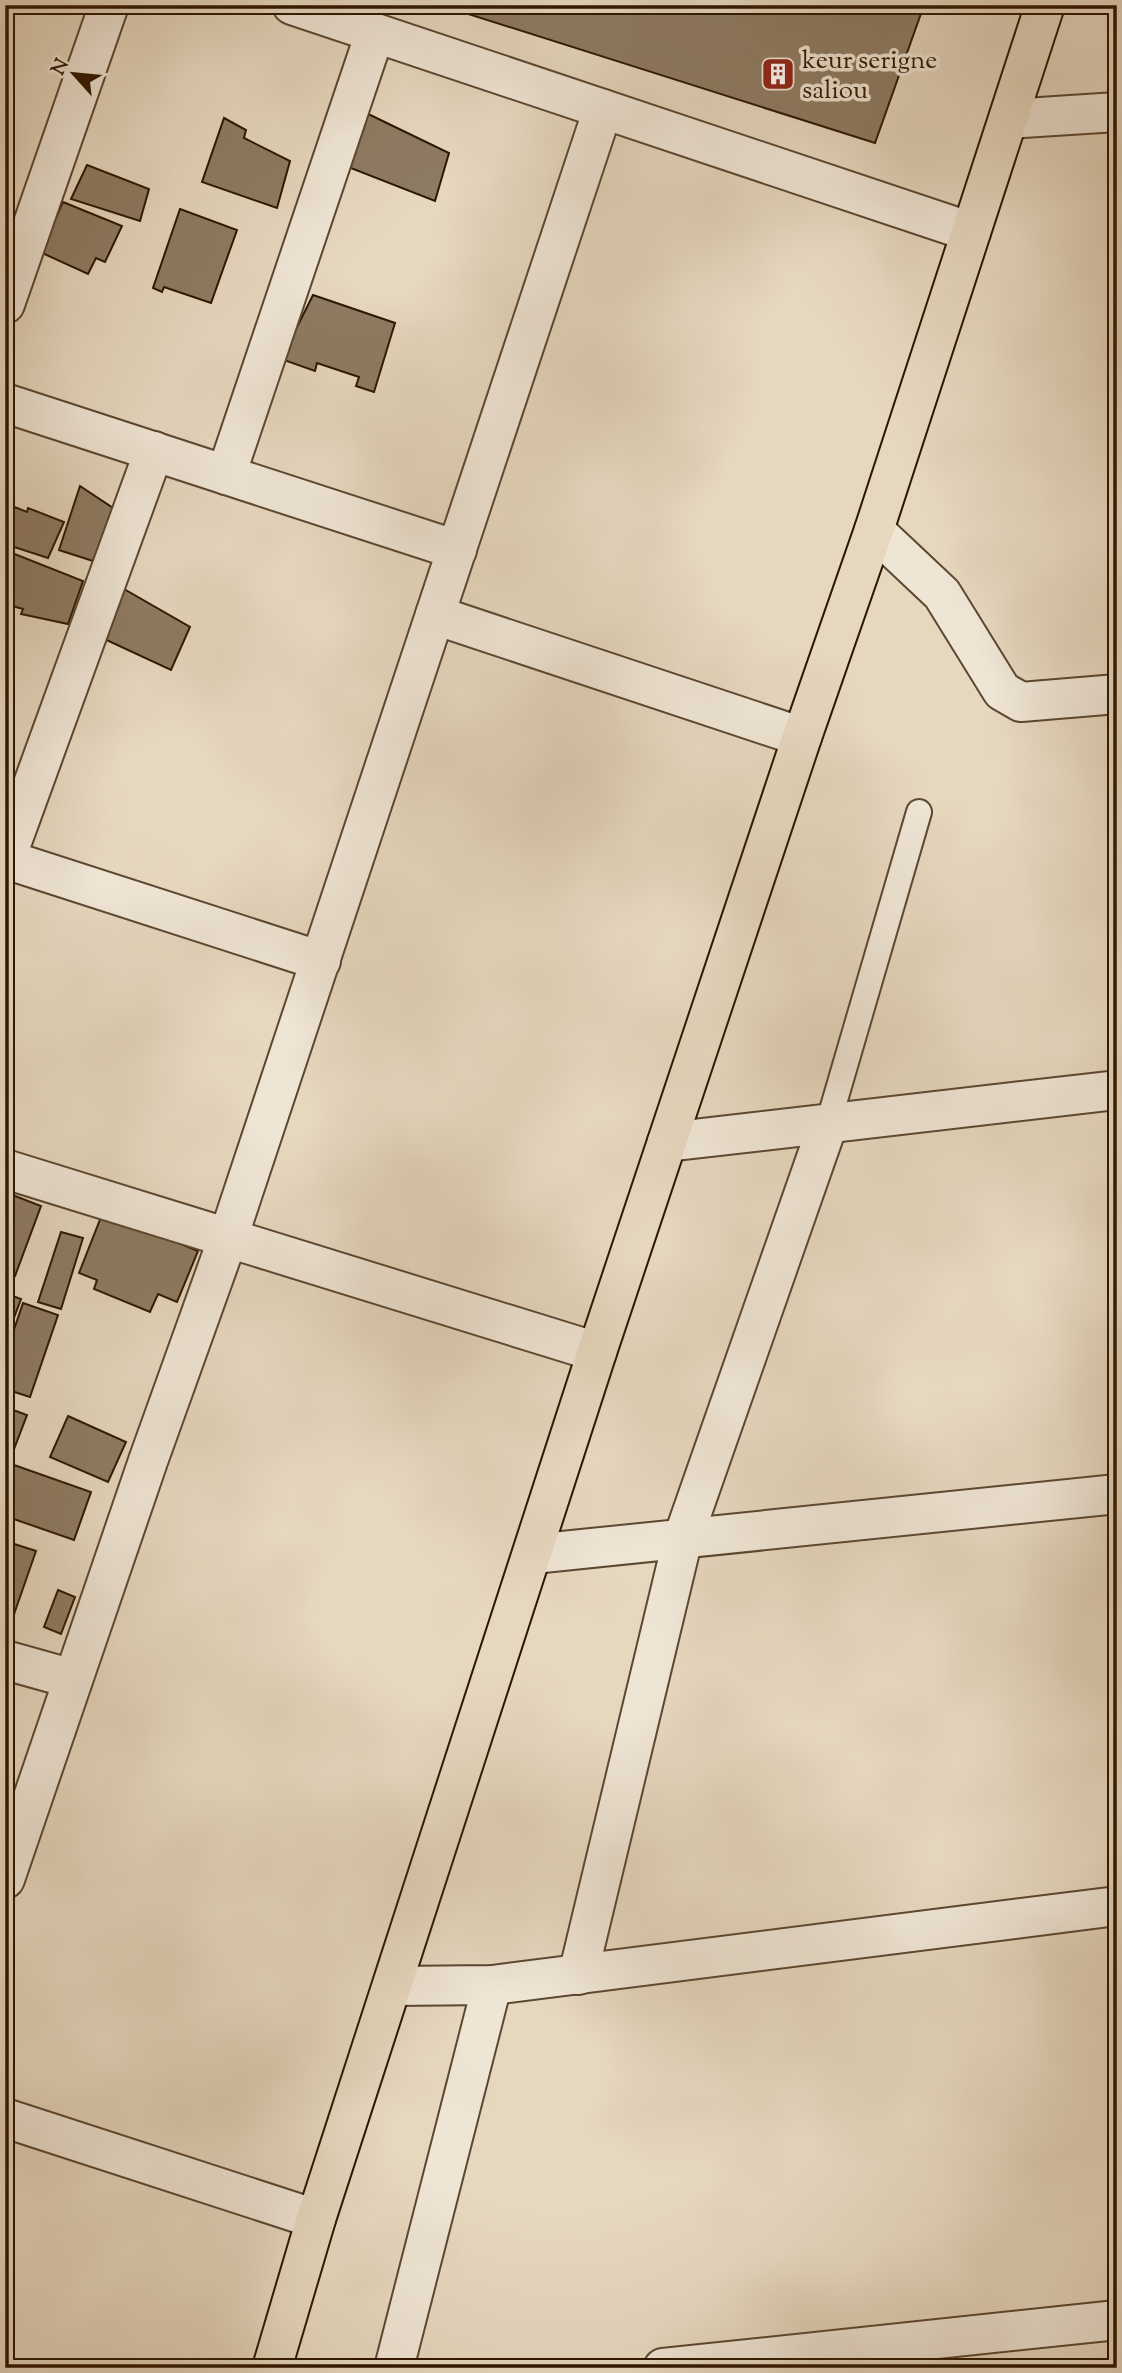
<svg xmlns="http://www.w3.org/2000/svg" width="1122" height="2373" font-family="'Sorts Mill Goudy',serif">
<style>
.building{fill:#8e7b63;stroke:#2e1700;stroke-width:2}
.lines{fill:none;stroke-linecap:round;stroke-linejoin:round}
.service-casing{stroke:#5c4730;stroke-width:28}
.minor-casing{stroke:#5c4730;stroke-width:42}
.trunk-casing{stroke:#2e1700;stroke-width:42}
.service{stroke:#efe5d5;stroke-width:24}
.minor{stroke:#efe5d5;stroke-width:38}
.trunk{stroke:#e6d7bf;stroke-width:38}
.labels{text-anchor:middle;stroke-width:7;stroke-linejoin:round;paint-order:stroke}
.poi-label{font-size:26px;fill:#2e1700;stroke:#efe5d5;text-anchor:start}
</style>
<rect width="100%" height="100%" fill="#e6d7bf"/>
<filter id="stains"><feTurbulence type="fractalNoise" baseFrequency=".00286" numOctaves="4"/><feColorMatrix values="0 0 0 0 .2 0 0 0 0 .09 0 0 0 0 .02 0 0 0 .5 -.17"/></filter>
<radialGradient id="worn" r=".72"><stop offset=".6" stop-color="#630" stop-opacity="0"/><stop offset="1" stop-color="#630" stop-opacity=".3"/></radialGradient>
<g class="building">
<polygon points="440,5 924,5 875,143"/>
<polygon points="362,111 449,153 435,201 343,165"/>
<polygon points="224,118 246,130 244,138 290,161 277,208 202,182"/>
<polygon points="87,165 149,189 140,221 71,199"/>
<polygon points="63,202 122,226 105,262 96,258 88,274 40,252"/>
<polygon points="180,209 237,230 211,303 164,287 162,292 153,288"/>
<polygon points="313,295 395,323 374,392 356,386 359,377 317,363 315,371 281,359"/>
<polygon points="80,486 116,510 99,563 59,550"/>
<polygon points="12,506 27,512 28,508 64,522 48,558 5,544 5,508 10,510"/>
<polygon points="12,553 83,581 68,624 21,614 23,609 5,604 5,572"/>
<polygon points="124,589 190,627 171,670 100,637"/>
<polygon points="5,1192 41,1206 15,1276 5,1273"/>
<polygon points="103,1212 198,1251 177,1302 158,1294 150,1312 94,1289 97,1280 79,1273"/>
<polygon points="61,1232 83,1238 61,1309 38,1302"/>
<polygon points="5,1293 21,1299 5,1342"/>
<polygon points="23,1303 58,1315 30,1397 5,1389 5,1356"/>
<polygon points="5,1407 27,1415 11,1457 5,1455"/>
<polygon points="68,1416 126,1442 108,1482 50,1457"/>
<polygon points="14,1465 91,1492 74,1540 5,1516 5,1491"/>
<polygon points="5,1541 36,1551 12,1620 5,1618"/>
<polygon points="58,1590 75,1597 61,1634 44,1627"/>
</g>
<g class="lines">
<defs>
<polyline id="service" points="828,1124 919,812"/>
<g id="minor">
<polyline points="292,5 971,232"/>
<polyline points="1009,119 1117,112"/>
<polyline points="5,304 109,5"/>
<polyline points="5,403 457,550"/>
<polyline points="226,475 375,33"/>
<polyline points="874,530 942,594 1002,691 1021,702 1117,694"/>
<polyline points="435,615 802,737"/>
<polyline points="5,859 321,961"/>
<polyline points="5,861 154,451"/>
<polyline points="667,1142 1117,1090"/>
<polyline points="5,1169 597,1352"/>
<polyline points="533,1554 1117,1494"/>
<polyline points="5,1660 73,1679"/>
<polyline points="5,1879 148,1461 228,1238 603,109"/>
<polyline points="578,1975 683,1538 828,1124"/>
<polyline points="394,1986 492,1985 1117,1906"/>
<polyline points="5,2118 316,2219"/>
<polyline points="394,2368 492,1985"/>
<polyline points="663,2368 1117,2320"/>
</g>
<polyline id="trunk" points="272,2368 316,2219 597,1352 802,737 874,530 1045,5"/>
</defs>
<use href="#service" class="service-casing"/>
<use href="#minor" class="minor-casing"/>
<use href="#trunk" class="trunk-casing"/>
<use href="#service" class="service"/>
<use href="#minor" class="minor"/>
<use href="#trunk" class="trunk"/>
</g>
<defs>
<symbol id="building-square" viewBox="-11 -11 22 22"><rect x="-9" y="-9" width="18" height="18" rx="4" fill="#8f2418" stroke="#efe5d5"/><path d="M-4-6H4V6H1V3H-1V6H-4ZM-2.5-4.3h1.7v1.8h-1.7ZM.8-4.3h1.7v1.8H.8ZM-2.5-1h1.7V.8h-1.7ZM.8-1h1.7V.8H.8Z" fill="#fff"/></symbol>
</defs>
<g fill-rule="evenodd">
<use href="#building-square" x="759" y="55" width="38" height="38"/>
</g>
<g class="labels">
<g class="poi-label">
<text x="802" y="68">keur serigne<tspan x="802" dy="30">saliou</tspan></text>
</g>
</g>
<rect width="1122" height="2373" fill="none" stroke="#e6d7bf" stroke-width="28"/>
<rect x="7" y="7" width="1108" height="2359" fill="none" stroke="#2e1700" stroke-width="3.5"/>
<rect x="14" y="14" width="1094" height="2345" fill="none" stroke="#2e1700" stroke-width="2"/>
<g transform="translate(74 74) rotate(297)" stroke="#efe5d5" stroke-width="5" paint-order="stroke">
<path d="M0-5L12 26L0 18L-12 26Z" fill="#2e1700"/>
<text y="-10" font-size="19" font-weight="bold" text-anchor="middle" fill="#2e1700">N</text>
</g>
<rect width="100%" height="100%" filter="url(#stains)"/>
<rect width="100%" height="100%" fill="url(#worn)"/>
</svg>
